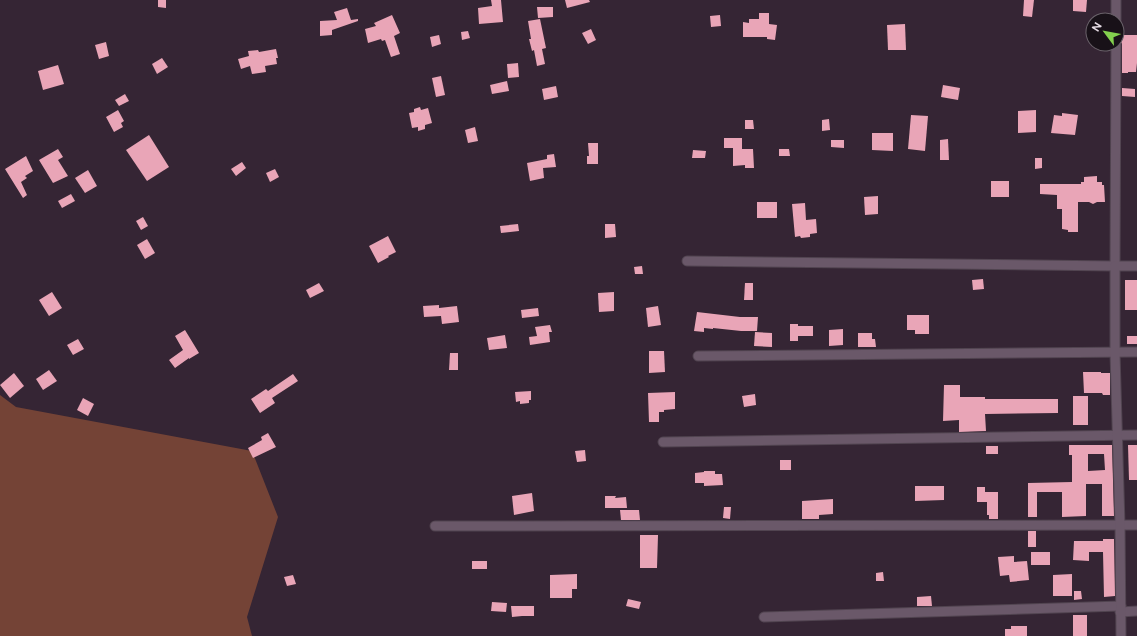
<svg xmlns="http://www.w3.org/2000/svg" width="1137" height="636" font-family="Figtree,sans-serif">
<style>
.green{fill:#744336}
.building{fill:#e9a5b7;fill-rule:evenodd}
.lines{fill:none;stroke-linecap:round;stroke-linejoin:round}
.street-casing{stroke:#514450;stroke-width:11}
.street{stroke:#6a5869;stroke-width:9}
</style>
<rect width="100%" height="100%" fill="#352534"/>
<polygon class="green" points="0,395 16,407 252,451 278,517 247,617 252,636 0,636"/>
<g class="building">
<polygon points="158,0 166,0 166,8 158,7"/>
<polygon points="491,0 501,0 503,22 479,24 478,8 492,6"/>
<polygon points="565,0 589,0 590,2 567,8"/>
<polygon points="1024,0 1034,0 1032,17 1023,16"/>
<polygon points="1073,0 1087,0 1086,12 1073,11"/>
<polygon points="537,7 553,7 553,17 538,18"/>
<polygon points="347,8 351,20 358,19 358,21 332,30 332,35 320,36 320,21 337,20 334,12"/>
<polygon points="759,13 769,13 769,24 777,25 775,40 767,39 767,37 743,37 743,22 749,23 749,19 759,19"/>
<polygon points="392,15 400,33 394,36 400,54 391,57 385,40 382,41 381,39 368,43 365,29 376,26 374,23"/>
<polygon points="720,15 721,26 711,27 710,16"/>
<polygon points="540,19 546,48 542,49 545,64 537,66 534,50 532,51 529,39 531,39 528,21"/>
<polygon points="905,24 906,50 888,50 887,25"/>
<polygon points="591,29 596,40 588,44 582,33"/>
<polygon points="468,31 470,38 462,40 461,32"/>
<polygon points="439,35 441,44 432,47 430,37"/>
<polygon points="1120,35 1137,35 1137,63 1136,72 1128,72 1128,73 1122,73 1122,44 1120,40"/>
<polygon points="106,42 109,56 99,59 95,45"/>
<polygon points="276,49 278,58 276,58 277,64 265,66 266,72 252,74 250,66 241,69 238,59 249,56 248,51 258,50 259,52"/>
<polygon points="162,58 168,67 157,74 152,64"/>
<polygon points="518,63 519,77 508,78 507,64"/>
<polygon points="58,65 64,84 43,90 38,71"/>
<polygon points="441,76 445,95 436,97 432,78"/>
<polygon points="507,81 509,91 492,94 490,85"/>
<polygon points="943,85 960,88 958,100 941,97"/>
<polygon points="556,86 558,97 544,100 542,89"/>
<polygon points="1122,88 1135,89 1135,97 1122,96"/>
<polygon points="125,94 129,101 119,106 115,100"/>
<polygon points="420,107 421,110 428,108 432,123 425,125 425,129 418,131 418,127 412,128 409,113 414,112 414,109"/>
<polygon points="118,110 124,121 121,123 123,127 114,132 106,117"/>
<polygon points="1036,110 1036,132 1018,133 1018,111"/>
<polygon points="1062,113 1078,115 1075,135 1051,133 1054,115 1062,116"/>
<polygon points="911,115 928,116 925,151 908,149"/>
<polygon points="829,119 830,130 822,131 822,120"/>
<polygon points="745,120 753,120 754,129 745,129"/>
<polygon points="475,127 478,141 468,143 465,130"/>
<polygon points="872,133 893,133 893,151 872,150"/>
<polygon points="149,135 169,167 147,181 126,150"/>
<polygon points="724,138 742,138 742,149 753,149 754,168 745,168 745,165 733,166 733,148 724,148"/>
<polygon points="948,139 949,160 940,160 940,140"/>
<polygon points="831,140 844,140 844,148 831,147"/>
<polygon points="588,143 598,143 598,164 587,164 587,156 589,156"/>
<polygon points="58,149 63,157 58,160 68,176 53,183 39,160"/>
<polygon points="779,149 789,149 790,156 779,156"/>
<polygon points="693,150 706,151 705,158 692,158"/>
<polygon points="554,154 556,167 543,168 544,178 530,181 527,163 547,159 547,155"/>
<polygon points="26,156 33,171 25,176 27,178 21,182 27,195 23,198 5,169"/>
<polygon points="1035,158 1042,158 1042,168 1035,169"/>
<polygon points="242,162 246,168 236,176 231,169"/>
<polygon points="275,169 279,177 270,182 266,173"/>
<polygon points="88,170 97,186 85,193 75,178"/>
<polygon points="1097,176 1097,182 1102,182 1102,185 1104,185 1105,202 1097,202 1093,204 1089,202 1078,202 1078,232 1068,232 1068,230 1062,229 1062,209 1057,209 1057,195 1040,194 1040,184 1081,184 1081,182 1084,182 1084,177"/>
<rect x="991" y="181" width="18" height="16"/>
<polygon points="71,194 75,201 62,208 58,201"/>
<polygon points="878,196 878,214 865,215 864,197"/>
<rect x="757" y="202" width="20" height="16"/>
<polygon points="805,203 806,220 816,219 817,233 810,234 810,237 801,238 800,236 795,237 792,204"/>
<polygon points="143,217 148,226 141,230 136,221"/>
<polygon points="518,224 519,231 501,233 500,226"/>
<polygon points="605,224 615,224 616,237 605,238"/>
<polygon points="388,236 396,252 388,256 389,257 378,263 369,246"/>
<polygon points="147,239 155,253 145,259 137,245"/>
<polygon points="642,266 643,274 635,274 634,267"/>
<polygon points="983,279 984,289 973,290 972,280"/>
<rect x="1125" y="280" width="12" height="30"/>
<polygon points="319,283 324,291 310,298 306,290"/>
<polygon points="745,283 753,283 753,300 744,300"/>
<polygon points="52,292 62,308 49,316 39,300"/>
<polygon points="614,292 614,311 599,312 598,293"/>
<polygon points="439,305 439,308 457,306 459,322 442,324 441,316 424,317 423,306"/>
<polygon points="658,306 661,325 648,327 646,308"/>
<polygon points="538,308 539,316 522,318 521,310"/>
<polygon points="697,312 740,317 758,317 757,331 741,331 713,328 713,329 704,328 704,332 694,331"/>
<polygon points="907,315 929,315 929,334 915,334 915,330 907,330"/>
<polygon points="790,324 798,324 798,326 813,326 813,336 798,336 798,341 790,341"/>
<polygon points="550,325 552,332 549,332 550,342 530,345 529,337 537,336 535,327"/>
<polygon points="843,329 843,345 829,346 829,330"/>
<polygon points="185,330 199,353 189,359 189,358 175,368 169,360 183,350 175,336"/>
<polygon points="755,332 772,333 772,347 754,346"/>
<polygon points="858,333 872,333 872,339 875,339 876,347 858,347"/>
<polygon points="505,335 507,348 489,350 487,338"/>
<rect x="1127" y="336" width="10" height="8"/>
<polygon points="78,339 84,349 73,355 67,345"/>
<polygon points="649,351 664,351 665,372 649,373"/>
<polygon points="450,353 458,353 458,370 449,370"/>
<polygon points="49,370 57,381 43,390 36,379"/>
<polygon points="1083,372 1101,372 1101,373 1110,373 1110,395 1103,395 1102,393 1084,393"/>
<polygon points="14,373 24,386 10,398 0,385"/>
<polygon points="293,374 298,381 272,398 275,403 260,413 251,399 266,389 268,391"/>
<polygon points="944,385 960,385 960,397 985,397 985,399 1058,399 1058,413 985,414 986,431 959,432 959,420 943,421"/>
<polygon points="531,391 531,400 529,400 529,403 520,404 520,401 516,402 515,392"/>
<polygon points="675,392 675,409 664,410 664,412 659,412 659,422 649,422 648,393"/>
<polygon points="755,394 756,405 744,407 742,396"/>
<rect x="1073" y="396" width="15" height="29"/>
<polygon points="83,398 94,404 88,416 77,410"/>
<polygon points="268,433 276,447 253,458 248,448 262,440 261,437"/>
<path d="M 1069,445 L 1112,445 L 1114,516 L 1102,516 L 1102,484 L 1086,484 L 1086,516 L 1062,517 L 1062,492 L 1037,492 L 1037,517 L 1028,517 L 1028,483 L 1072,482 L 1072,455 L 1069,455 ZM 1088,454 L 1104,454 L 1105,470 L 1088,471 Z"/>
<polygon points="1128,445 1137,445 1137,480 1129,480"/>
<rect x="986" y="446" width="12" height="8"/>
<polygon points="585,450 586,461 577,462 575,451"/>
<rect x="780" y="460" width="11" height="10"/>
<polygon points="704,471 715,471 715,474 722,474 723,485 704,486 704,483 695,483 695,473 704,472"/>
<polygon points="915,486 944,486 944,500 915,501"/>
<polygon points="977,487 985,487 985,492 998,492 998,519 989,519 989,515 987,515 987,502 977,502"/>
<polygon points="532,493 534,511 514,515 512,496"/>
<polygon points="605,496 616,496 615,498 626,497 627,508 605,508"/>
<polygon points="833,499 833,514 819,515 819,519 802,519 802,501"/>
<polygon points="724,507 731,507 730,519 723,518"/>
<polygon points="620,510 639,510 640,520 621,520"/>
<rect x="1028" y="531" width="8" height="16"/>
<polygon points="640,535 658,535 657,568 640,568"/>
<polygon points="1103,539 1114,539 1115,596 1104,597 1103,552 1089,552 1089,561 1073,560 1074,541 1103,541"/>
<rect x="1031" y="552" width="19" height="13"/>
<polygon points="1014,556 1014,562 1027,561 1029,580 1010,582 1009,575 1000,576 998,557"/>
<rect x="472" y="561" width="15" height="8"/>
<polygon points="883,572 884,581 876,581 876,573"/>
<polygon points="577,574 577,589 572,589 572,598 550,598 550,575"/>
<polygon points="1072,574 1072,596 1053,596 1053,575"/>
<polygon points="293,575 296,584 287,586 284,577"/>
<polygon points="1074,591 1081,591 1082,599 1074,600"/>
<polygon points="931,596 932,606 917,606 917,597"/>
<polygon points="628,599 641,602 639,609 626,606"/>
<polygon points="492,602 507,603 506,612 491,611"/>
<polygon points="511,606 534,606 534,616 522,616 512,617"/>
<rect x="1073" y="615" width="14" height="21"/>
<polygon points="1011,626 1027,626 1027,636 1005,636 1005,629 1011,629"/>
</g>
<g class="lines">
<defs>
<g id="street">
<polyline points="1116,20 1116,0"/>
<polyline points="687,261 1115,266 1116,44"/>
<polyline points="698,356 1137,352"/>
<polyline points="663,442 1137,435"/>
<polyline points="435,526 1137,525"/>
<polyline points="1120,612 1137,611"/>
<polyline points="764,617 1121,606"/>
<polyline points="1121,636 1120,525 1115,353 1115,266 1137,266"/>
</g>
</defs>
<use href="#street" class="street-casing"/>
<use href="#street" class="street"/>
</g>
<g transform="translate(1105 32) rotate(302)"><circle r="19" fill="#181118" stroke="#6a626a"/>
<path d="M0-3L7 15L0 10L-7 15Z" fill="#83d04e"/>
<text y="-6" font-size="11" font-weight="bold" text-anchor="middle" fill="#e6dce5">N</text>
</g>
</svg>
